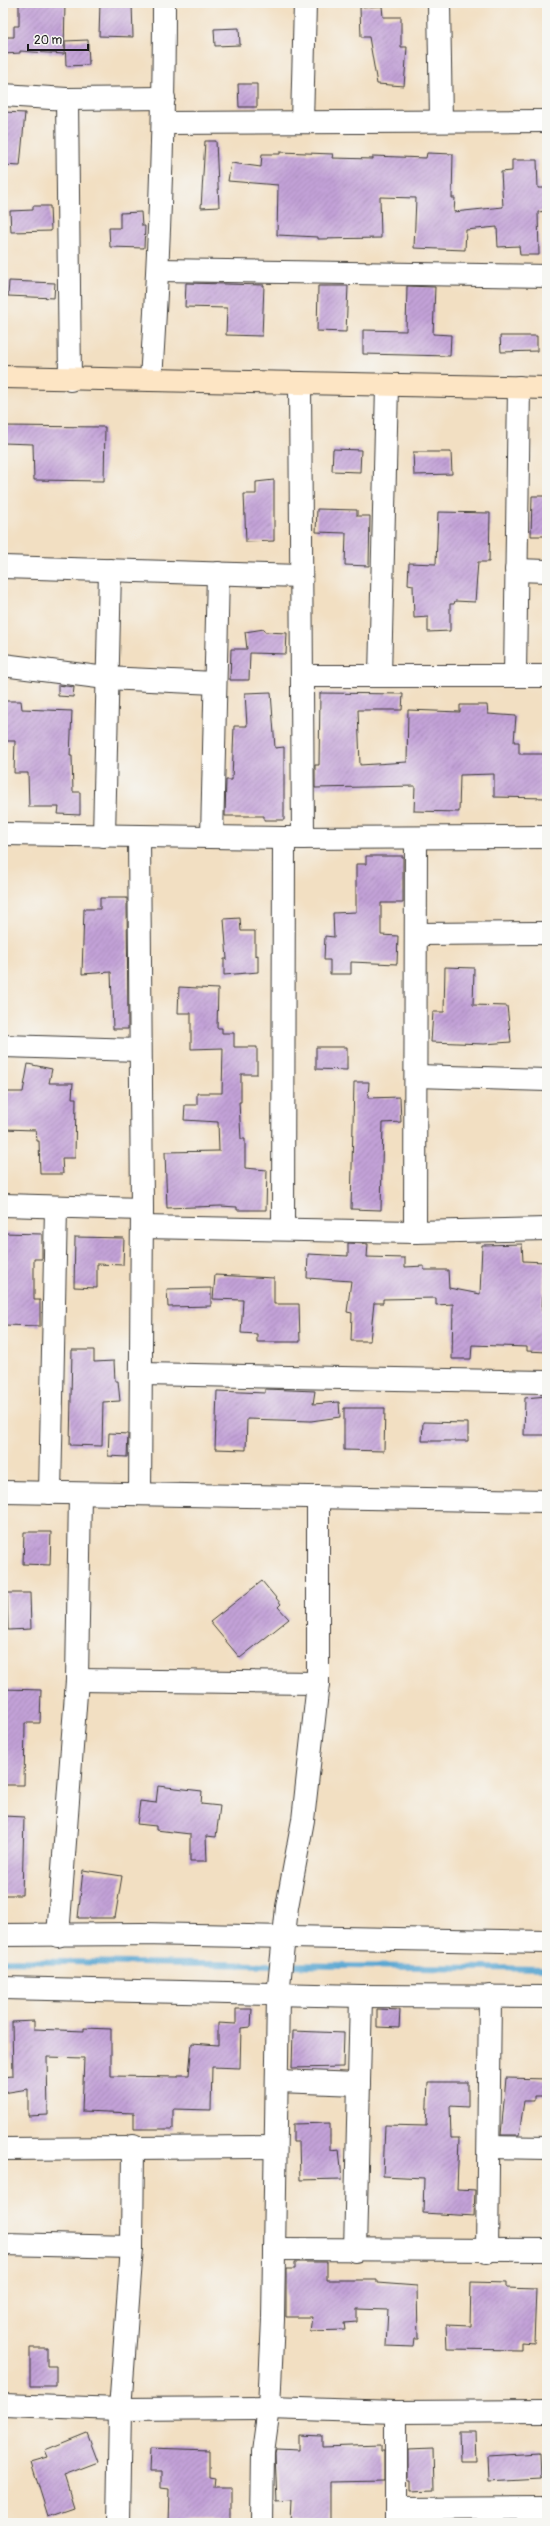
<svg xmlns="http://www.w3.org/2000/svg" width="550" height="2526" font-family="Pangolin,sans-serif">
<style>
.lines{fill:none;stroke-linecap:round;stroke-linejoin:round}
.stream{stroke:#58a6d1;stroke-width:6}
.building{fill:url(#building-hatch)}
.street-casing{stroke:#3c3935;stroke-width:24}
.secondary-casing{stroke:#3c3935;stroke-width:24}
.street{stroke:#fff;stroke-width:22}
.secondary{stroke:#fde5c4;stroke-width:22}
</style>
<defs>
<pattern id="building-hatch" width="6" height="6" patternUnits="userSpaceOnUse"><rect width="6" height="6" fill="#c3a2d8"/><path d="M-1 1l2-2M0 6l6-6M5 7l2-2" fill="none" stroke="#9e83ae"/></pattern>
</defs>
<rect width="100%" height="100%" fill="#f6f6f2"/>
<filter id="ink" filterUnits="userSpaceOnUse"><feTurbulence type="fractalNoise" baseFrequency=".025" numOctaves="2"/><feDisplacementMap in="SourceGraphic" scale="8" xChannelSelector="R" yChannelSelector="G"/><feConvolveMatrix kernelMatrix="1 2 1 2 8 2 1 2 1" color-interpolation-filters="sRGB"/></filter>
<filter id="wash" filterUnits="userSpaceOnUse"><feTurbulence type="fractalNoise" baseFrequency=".012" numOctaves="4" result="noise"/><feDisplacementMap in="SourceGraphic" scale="16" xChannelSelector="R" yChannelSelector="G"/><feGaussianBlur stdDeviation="0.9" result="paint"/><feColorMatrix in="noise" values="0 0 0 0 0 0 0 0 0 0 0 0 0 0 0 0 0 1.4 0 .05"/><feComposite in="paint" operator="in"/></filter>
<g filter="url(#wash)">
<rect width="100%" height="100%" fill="#f2dfc2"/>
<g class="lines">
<polyline class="stream" points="3,1961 547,1969"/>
</g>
<g id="blocks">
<g class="building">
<polygon points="19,3 65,3 64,54 20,51 20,53 3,54 3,37 14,37 14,26 19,26"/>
<polygon points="100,3 132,3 133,37 99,36"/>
<polygon points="382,6 383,17 401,17 401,47 407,47 404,86 377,84 369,37 361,37 360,7"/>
<polygon points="239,28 240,45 215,46 214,29"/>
<polygon points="88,40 89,65 66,66 65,41"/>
<polygon points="238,84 257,84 257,107 239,107"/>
<polygon points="3,112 25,113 20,166 3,165"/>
<polygon points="205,141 216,141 219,207 201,208"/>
<polygon points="280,152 333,154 332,158 373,159 373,156 426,158 427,153 453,154 452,198 455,198 454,212 503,207 501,172 512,171 512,160 537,160 538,188 547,188 547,211 538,212 539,255 520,255 519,246 498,247 497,227 466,230 465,250 414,248 416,198 380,197 381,238 318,239 318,237 277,235 278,185 228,181 231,163 261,167 262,154 280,154"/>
<polygon points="33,206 50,206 51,231 11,232 10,211 33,210"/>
<polygon points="141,212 142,226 145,226 144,248 110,247 109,228 120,228 120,213"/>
<polygon points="9,281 55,283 54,298 8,296"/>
<polygon points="186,283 264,285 262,336 226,335 227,308 185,307"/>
<polygon points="318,286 348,286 346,332 317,331"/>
<polygon points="407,286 435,287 433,334 451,335 450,356 363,354 363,330 406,331"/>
<polygon points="500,336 537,336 537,351 501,352"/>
<polygon points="3,426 105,427 104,481 34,480 33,444 3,443"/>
<polygon points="333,449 361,450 360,472 332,471"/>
<polygon points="413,452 451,452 452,474 414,475"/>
<polygon points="274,480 274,541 246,542 244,494 256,494 256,482"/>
<polygon points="532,496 547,496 547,536 531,536"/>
<polygon points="317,509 357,510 357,516 370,516 369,566 345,565 346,533 316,532"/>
<polygon points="438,512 490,513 489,562 478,562 475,602 455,601 454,604 450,604 450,631 428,632 428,617 414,618 413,585 408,584 409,563 436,564"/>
<polygon points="264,629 265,632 287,633 286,654 250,653 249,680 230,680 231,649 247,649 245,632"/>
<polygon points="58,685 74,687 73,697 58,696"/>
<polygon points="271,692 275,748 284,747 284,820 264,820 264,816 225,816 226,780 232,780 234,726 247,726 245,693"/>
<polygon points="320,693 403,694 402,710 358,710 360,765 407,762 408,710 460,712 460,705 487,705 488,714 516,716 514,742 519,742 519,754 547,754 547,798 494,797 494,774 460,775 459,812 414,811 415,786 315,788 315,765 319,765"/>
<polygon points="3,701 21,701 22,709 72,711 70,756 72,756 73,792 80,792 80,815 58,814 59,807 29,807 28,773 14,773 15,741 3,741"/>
<polygon points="366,856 403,856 403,903 381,903 381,935 398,936 397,964 351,962 351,974 330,974 330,960 324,960 325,936 334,937 333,913 356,912 356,864 366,864"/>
<polygon points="100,898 127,898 128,1029 113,1029 111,972 82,974 84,909 100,909"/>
<polygon points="240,918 241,931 255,931 255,956 258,955 258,972 224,975 224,959 227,959 224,919"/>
<polygon points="445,967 474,968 473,1005 507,1006 511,1042 484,1044 431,1042 433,1012 444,1012"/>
<polygon points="179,987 218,989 217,1028 222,1028 222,1033 234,1033 234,1047 257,1047 257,1074 241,1074 241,1102 239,1102 241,1139 245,1139 245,1168 267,1170 266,1210 237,1210 237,1207 221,1206 167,1208 165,1152 219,1151 218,1122 184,1120 185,1105 197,1105 197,1093 222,1093 223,1048 191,1049 191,1013 178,1013"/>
<polygon points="316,1047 347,1047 347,1070 316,1069"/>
<polygon points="28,1064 52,1069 49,1083 73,1083 72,1098 76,1098 75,1158 62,1158 63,1174 40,1174 39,1141 37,1141 36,1130 3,1129 3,1092 23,1092"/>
<polygon points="354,1082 369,1082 368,1098 400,1097 401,1122 383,1123 381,1210 351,1209"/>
<polygon points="3,1233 42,1234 42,1259 34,1259 34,1300 40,1300 40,1326 3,1325"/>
<polygon points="75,1237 124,1238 123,1265 97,1264 97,1288 74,1287"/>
<polygon points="348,1243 368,1244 367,1257 405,1258 405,1267 424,1266 424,1270 448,1270 449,1288 480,1294 482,1245 522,1244 523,1261 545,1262 542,1311 547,1312 547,1352 527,1351 527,1347 472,1345 471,1359 452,1359 453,1304 436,1305 436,1298 383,1299 383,1303 374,1303 370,1341 351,1341 352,1313 347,1312 351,1281 307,1278 308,1254 348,1256"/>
<polygon points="215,1275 274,1278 274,1304 299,1304 300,1342 257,1342 257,1334 241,1333 243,1300 213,1299"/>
<polygon points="211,1288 211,1306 168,1307 167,1289"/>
<polygon points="72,1350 94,1350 94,1362 114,1361 115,1381 118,1381 120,1401 103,1402 102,1446 70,1445"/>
<polygon points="265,1389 315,1391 313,1404 339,1402 340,1417 311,1421 247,1419 246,1450 215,1449 217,1391 265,1393"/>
<polygon points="547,1396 547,1435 524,1435 525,1398"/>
<polygon points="344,1408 385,1408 384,1451 344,1450"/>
<polygon points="423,1422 468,1423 468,1441 422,1441"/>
<polygon points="109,1433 128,1434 127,1457 108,1456"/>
<polygon points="24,1532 51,1532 50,1565 23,1564"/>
<polygon points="262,1581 281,1604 278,1607 289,1619 240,1658 210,1622"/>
<polygon points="7,1593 30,1593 31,1629 8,1630"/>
<polygon points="3,1689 41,1690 40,1723 25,1723 24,1785 3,1785"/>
<polygon points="158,1786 202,1791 201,1804 220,1806 216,1837 206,1836 207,1861 190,1861 190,1834 156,1830 156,1826 137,1824 140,1801 156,1803"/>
<polygon points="3,1816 24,1817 22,1895 3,1895"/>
<polygon points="83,1870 122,1876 115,1918 78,1918"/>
<polygon points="236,2009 252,2009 251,2027 241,2028 240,2068 212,2067 211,2110 173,2109 173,2129 134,2129 134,2113 82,2111 84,2058 47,2057 48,2115 28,2116 28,2089 3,2093 3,2077 13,2076 12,2022 34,2021 34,2029 84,2031 84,2028 111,2029 111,2076 178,2077 178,2075 189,2075 192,2043 218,2045 218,2023 236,2024"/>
<polygon points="377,2009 400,2010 399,2028 377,2027"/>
<polygon points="293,2031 344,2033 343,2067 292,2068"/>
<polygon points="506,2078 547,2079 547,2096 534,2096 534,2101 524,2101 519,2135 501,2135"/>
<polygon points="428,2082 468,2082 468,2107 450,2106 451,2138 459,2138 457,2189 475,2190 474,2216 423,2213 424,2178 383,2176 385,2125 426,2126"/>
<polygon points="330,2123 330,2150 339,2149 342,2179 300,2180 299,2142 293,2142 293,2124"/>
<polygon points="295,2262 327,2262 327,2280 377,2280 377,2283 417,2286 418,2339 414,2339 413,2347 386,2346 388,2310 357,2309 357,2322 344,2323 345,2330 310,2331 312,2317 286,2317 286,2269 295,2269"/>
<polygon points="471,2282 506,2283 506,2288 536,2289 534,2343 521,2342 521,2350 447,2349 446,2325 470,2326"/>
<polygon points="30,2348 47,2348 47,2366 56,2366 56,2386 30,2386"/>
<polygon points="459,2432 475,2432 476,2461 460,2461"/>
<polygon points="87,2433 98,2462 64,2475 74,2507 48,2516 31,2462 48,2457 45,2450"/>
<polygon points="299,2435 322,2436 322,2447 381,2445 381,2451 384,2451 384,2481 330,2482 330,2523 290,2523 291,2501 277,2502 275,2453 276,2449 299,2450"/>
<polygon points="150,2448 209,2450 209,2477 215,2478 214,2488 231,2488 231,2522 168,2523 169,2489 161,2488 161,2472 149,2472"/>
<polygon points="433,2449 434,2490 411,2491 411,2480 408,2480 408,2450"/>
<polygon points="540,2453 541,2479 488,2482 487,2456"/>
</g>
</g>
</g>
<g filter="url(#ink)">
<use href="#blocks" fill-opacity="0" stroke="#3c3935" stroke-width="1"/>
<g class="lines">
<defs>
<g id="street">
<polyline points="439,3 441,121"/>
<polyline points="3,95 67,99 164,98"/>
<polyline points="67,99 70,380"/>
<polyline points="302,122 305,3"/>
<polyline points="163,123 547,121"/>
<polyline points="158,270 547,276"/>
<path d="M 151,380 C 159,254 164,129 164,3"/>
<polyline points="300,383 303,838"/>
<polyline points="3,567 301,576"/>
<polyline points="516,570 547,571"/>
<polyline points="3,665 106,678 215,683"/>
<polyline points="302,676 547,676"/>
<polyline points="380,676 387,386"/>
<polyline points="515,676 519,387"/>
<polyline points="3,834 284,838 547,837"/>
<polyline points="104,836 110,570"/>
<polyline points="139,837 142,1209 140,1494"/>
<polyline points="212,837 218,573"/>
<polyline points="416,934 547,933"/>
<polyline points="3,1046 139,1050"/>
<polyline points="417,1076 547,1080"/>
<polyline points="3,1205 142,1209"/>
<polyline points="142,1227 415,1232 547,1229"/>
<polyline points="283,1228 284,838"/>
<polyline points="415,1232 416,838"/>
<polyline points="141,1374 547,1382"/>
<polyline points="3,1492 547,1501"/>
<polyline points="50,1493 56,1208"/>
<polyline points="77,1680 318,1683"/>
<polyline points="3,1935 141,1934 547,1942"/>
<polyline points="58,1936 77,1680 80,1494"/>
<polyline points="3,1988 361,1996 547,1997"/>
<polyline points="277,2081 359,2084"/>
<polyline points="489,2147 547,2148"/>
<polyline points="3,2149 275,2147"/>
<polyline points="3,2244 132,2247"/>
<polyline points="274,2249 547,2250"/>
<polyline points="355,2251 361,1996"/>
<polyline points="487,2252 490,1996"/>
<polyline points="3,2405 120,2409 269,2408 396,2412 547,2411"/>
<polyline points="396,2412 396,2523"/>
<polyline points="396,2509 547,2508"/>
<polyline points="118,2523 120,2409 132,2247 133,2146"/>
<polyline points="262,2523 263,2452 269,2408 273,2319 278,1995 287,1907 303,1820 318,1683 318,1497"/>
</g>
<polyline id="secondary" points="3,377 547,388"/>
</defs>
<use href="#street" class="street-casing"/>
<use href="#secondary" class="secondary-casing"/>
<use href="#street" class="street"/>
<use href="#secondary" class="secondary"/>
</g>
</g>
<rect width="550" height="2526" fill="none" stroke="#f6f6f2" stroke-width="16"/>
<path d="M28 44v6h60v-6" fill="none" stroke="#1c1c1c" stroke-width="2"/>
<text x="34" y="44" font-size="12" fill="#1c1c1c" stroke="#f6f6f2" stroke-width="3" paint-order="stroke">20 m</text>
</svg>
